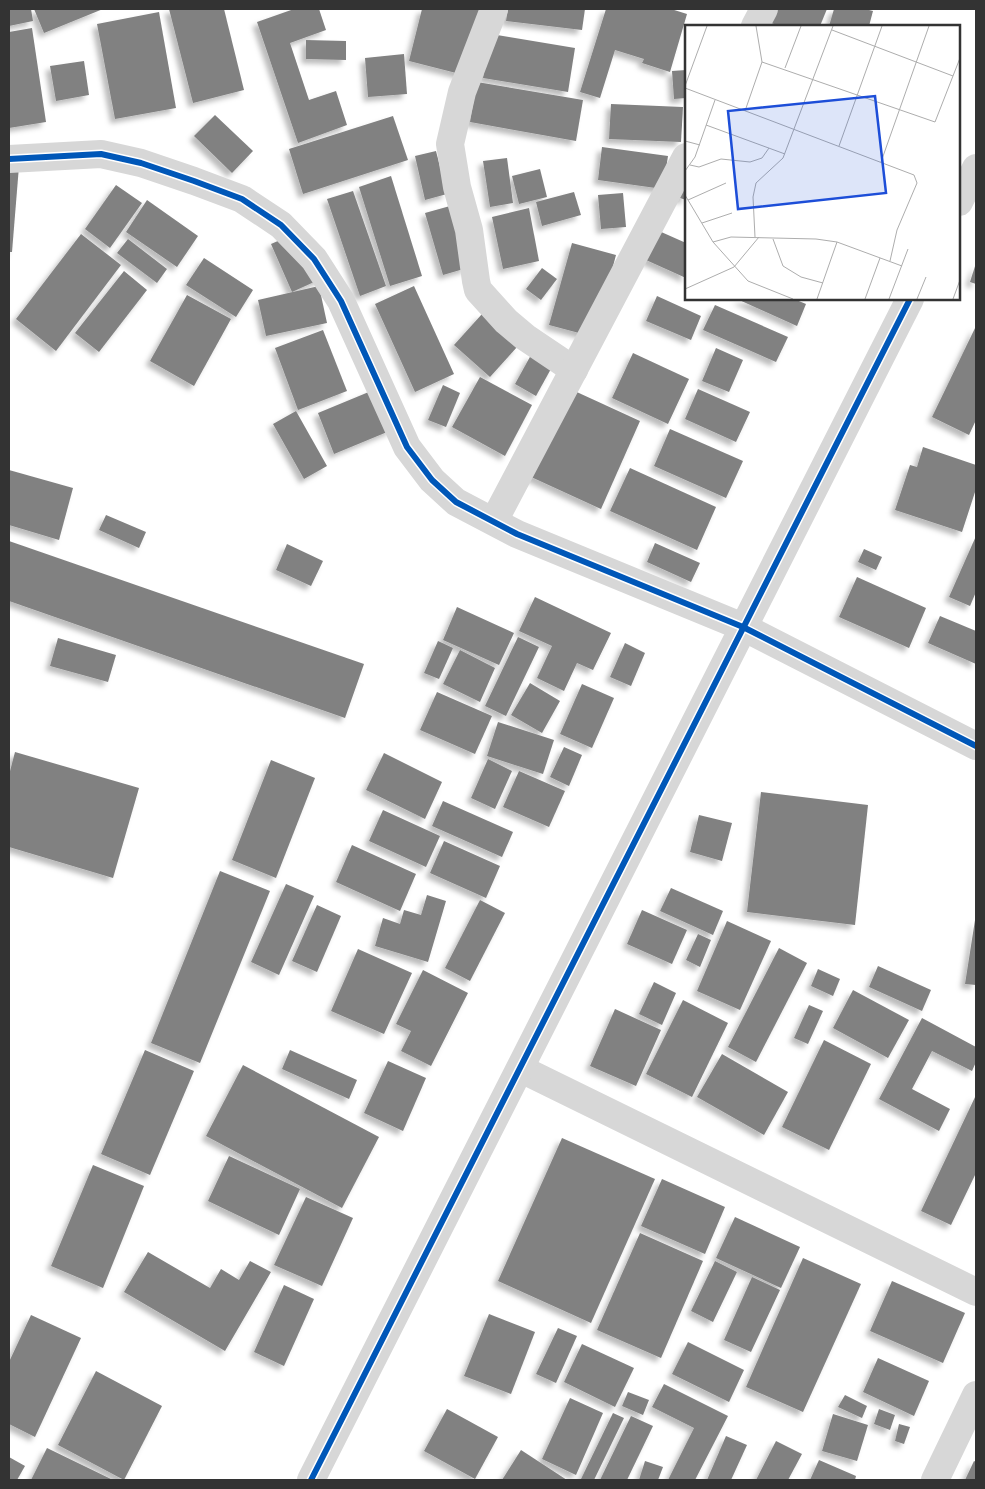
<svg xmlns="http://www.w3.org/2000/svg" width="985" height="1489" font-family="Montserrat,sans-serif">
<style>
.building{fill:#818181;filter:url(#shadow)}
.lines{fill:none;stroke-linecap:round;stroke-linejoin:round}
.street{stroke:#d7d7d7;stroke-width:28}
.cycleway-casing{stroke:#fff;stroke-width:9}
.cycleway{stroke:#0057b8;stroke-width:6}
.inset-road{fill:none;stroke:#adadad;stroke-width:1}
.view{fill:#1d4ed8;fill-opacity:0.15;stroke:#1d4ed8;stroke-width:2.5}
.inset-edge{fill:none;stroke:#333;stroke-width:2.5}
</style>
<defs>
<filter id="shadow"><feDropShadow dx="-4.5" dy="4.5" stdDeviation="2.5" flood-color="#0004"/></filter>
</defs>
<rect width="100%" height="100%" fill="#fff"/>
<g class="building">
<polygon points="9,9 31,9 33,21 9,26"/>
<polygon points="34,9 103,9 44,33"/>
<polygon points="169,9 224,9 244,90 193,103"/>
<polygon points="294,9 319,9 326,30 290,43 309,100 336,91 347,125 298,143 257,22"/>
<polygon points="422,9 481,9 464,75 409,61"/>
<polygon points="508,9 585,9 582,30 506,21"/>
<polygon points="606,9 671,9 687,14 670,72 642,63 644,59 615,50 600,98 580,92"/>
<polygon points="769,9 827,9 820,26 779,26 764,20"/>
<polygon points="834,9 865,9 873,11 869,26 829,26"/>
<polygon points="159,12 176,108 115,119 97,24"/>
<polygon points="32,28 46,122 9,128 9,32"/>
<polygon points="491,34 575,48 568,92 483,78"/>
<polygon points="306,40 346,41 346,60 306,59"/>
<polygon points="404,54 407,94 368,97 365,58"/>
<polygon points="84,61 89,95 56,101 50,66"/>
<polygon points="686,70 686,98 674,99 672,71"/>
<polygon points="477,82 583,100 576,141 470,122"/>
<polygon points="611,104 683,107 681,142 609,139"/>
<polygon points="215,115 253,151 232,173 194,136"/>
<polygon points="393,116 408,160 303,194 289,149"/>
<polygon points="602,147 668,156 663,189 598,180"/>
<polygon points="436,151 447,194 425,200 415,156"/>
<polygon points="507,158 513,203 490,207 483,161"/>
<polygon points="9,166 19,166 12,252 9,252"/>
<polygon points="686,166 686,200 674,196"/>
<polygon points="540,169 547,197 519,204 512,176"/>
<polygon points="391,176 422,276 390,286 359,187"/>
<polygon points="116,185 142,203 110,248 85,229"/>
<polygon points="353,191 386,286 360,296 327,199"/>
<polygon points="574,192 581,215 542,226 536,202"/>
<polygon points="623,193 626,227 601,229 598,195"/>
<polygon points="147,200 198,236 177,267 126,232"/>
<polygon points="450,206 467,268 443,275 425,213"/>
<polygon points="529,208 539,261 503,269 492,217"/>
<polygon points="303,230 323,278 292,292 271,244"/>
<polygon points="659,231 686,243 686,278 646,260"/>
<polygon points="81,234 121,265 56,351 16,319"/>
<polygon points="128,239 167,269 157,283 117,253"/>
<polygon points="572,243 616,255 594,337 549,325"/>
<polygon points="204,258 253,290 236,317 186,285"/>
<polygon points="976,263 976,284 970,282"/>
<polygon points="542,268 557,279 541,300 526,289"/>
<polygon points="124,271 147,290 99,352 75,333"/>
<polygon points="319,286 327,323 266,336 258,300"/>
<polygon points="414,286 454,374 415,392 375,304"/>
<polygon points="187,295 231,319 194,386 150,361"/>
<polygon points="657,296 701,316 691,340 646,321"/>
<polygon points="737,299 794,299 806,304 797,326"/>
<polygon points="715,305 788,337 776,362 703,330"/>
<polygon points="482,314 518,346 490,377 454,345"/>
<polygon points="976,326 976,420 969,435 932,417"/>
<polygon points="323,330 347,391 298,410 275,348"/>
<polygon points="716,348 743,360 729,392 702,381"/>
<polygon points="633,353 689,379 668,424 612,398"/>
<polygon points="531,355 552,367 536,396 515,384"/>
<polygon points="480,377 532,405 505,456 452,427"/>
<polygon points="443,385 460,393 446,427 428,420"/>
<polygon points="568,388 640,421 601,509 529,476"/>
<polygon points="376,389 392,430 334,454 318,413"/>
<polygon points="698,389 750,412 736,442 685,419"/>
<polygon points="296,411 327,466 304,479 273,424"/>
<polygon points="670,429 743,461 726,498 654,466"/>
<polygon points="923,447 976,465 976,489 962,532 895,510 910,465 917,467"/>
<polygon points="630,468 716,507 697,550 610,511"/>
<polygon points="9,470 73,488 59,540 9,525"/>
<polygon points="106,515 146,532 139,548 99,530"/>
<polygon points="976,536 976,592 970,606 949,597"/>
<polygon points="9,541 364,664 345,718 9,601"/>
<polygon points="655,543 700,563 691,582 647,562"/>
<polygon points="287,544 323,561 311,586 276,570"/>
<polygon points="864,549 882,557 876,570 858,562"/>
<polygon points="857,577 926,608 909,648 839,617"/>
<polygon points="535,597 611,633 593,670 577,663 564,691 537,678 552,646 519,631"/>
<polygon points="457,607 514,633 499,665 443,640"/>
<polygon points="940,616 976,631 976,664 928,643"/>
<polygon points="518,637 539,647 506,716 485,706"/>
<polygon points="58,638 116,655 108,682 50,666"/>
<polygon points="438,641 453,648 439,679 424,673"/>
<polygon points="625,643 645,653 631,686 610,677"/>
<polygon points="460,650 495,668 480,702 443,684"/>
<polygon points="530,683 560,701 542,733 511,715"/>
<polygon points="582,684 614,698 592,748 560,734"/>
<polygon points="437,692 492,716 475,754 420,730"/>
<polygon points="498,722 554,740 543,774 487,756"/>
<polygon points="564,747 582,755 569,786 550,777"/>
<polygon points="15,752 139,788 113,878 9,847 9,775"/>
<polygon points="384,753 442,782 425,819 366,790"/>
<polygon points="488,759 512,771 495,809 471,798"/>
<polygon points="271,760 315,778 276,878 232,860"/>
<polygon points="519,771 565,791 549,827 503,807"/>
<polygon points="761,792 868,805 855,925 747,912"/>
<polygon points="443,801 513,832 502,857 432,826"/>
<polygon points="383,810 440,836 426,867 369,841"/>
<polygon points="699,815 732,823 722,861 690,852"/>
<polygon points="444,841 500,866 486,898 430,873"/>
<polygon points="352,845 416,874 400,911 336,882"/>
<polygon points="220,871 270,891 200,1063 151,1043"/>
<polygon points="286,884 314,896 279,975 251,962"/>
<polygon points="671,888 723,911 713,935 660,911"/>
<polygon points="427,895 446,901 428,962 375,946 383,918 400,924 404,910 421,915"/>
<polygon points="480,900 505,913 470,981 445,968"/>
<polygon points="317,905 341,916 317,972 292,961"/>
<polygon points="642,910 687,930 672,964 627,944"/>
<polygon points="975,920 976,920 976,985 965,984"/>
<polygon points="727,921 771,941 740,1010 697,991"/>
<polygon points="698,934 711,940 700,967 686,960"/>
<polygon points="779,948 807,963 756,1062 728,1047"/>
<polygon points="358,949 412,973 384,1034 331,1011"/>
<polygon points="878,966 931,990 922,1011 869,987"/>
<polygon points="818,969 840,979 833,996 811,986"/>
<polygon points="423,970 468,993 431,1066 401,1051 411,1031 396,1024"/>
<polygon points="654,982 676,993 662,1025 639,1014"/>
<polygon points="853,990 909,1020 888,1058 833,1028"/>
<polygon points="683,1000 728,1023 692,1097 646,1074"/>
<polygon points="809,1005 823,1011 808,1044 794,1038"/>
<polygon points="615,1009 661,1030 636,1086 590,1066"/>
<polygon points="922,1018 976,1047 976,1062 972,1071 932,1051 912,1089 950,1109 939,1131 879,1099"/>
<polygon points="824,1040 871,1064 829,1150 782,1127"/>
<polygon points="145,1050 194,1071 150,1175 101,1154"/>
<polygon points="290,1050 357,1080 349,1099 282,1069"/>
<polygon points="722,1054 788,1092 764,1135 697,1097"/>
<polygon points="388,1061 426,1078 403,1131 364,1113"/>
<polygon points="243,1065 379,1137 342,1208 206,1136"/>
<polygon points="976,1095 976,1173 951,1225 921,1211"/>
<polygon points="562,1138 655,1179 591,1323 498,1281"/>
<polygon points="229,1156 300,1189 279,1235 208,1201"/>
<polygon points="93,1165 144,1186 103,1288 51,1266"/>
<polygon points="662,1179 725,1207 705,1254 641,1226"/>
<polygon points="306,1197 353,1218 322,1286 274,1265"/>
<polygon points="735,1217 800,1247 781,1288 716,1258"/>
<polygon points="640,1233 703,1261 661,1358 597,1330"/>
<polygon points="148,1252 210,1288 221,1269 239,1280 250,1261 271,1272 225,1351 124,1292"/>
<polygon points="803,1258 861,1284 803,1412 746,1387"/>
<polygon points="715,1261 737,1272 713,1322 691,1311"/>
<polygon points="752,1277 780,1290 751,1352 724,1340"/>
<polygon points="892,1281 965,1313 943,1363 870,1331"/>
<polygon points="284,1285 314,1299 284,1366 254,1352"/>
<polygon points="489,1314 535,1332 511,1394 464,1376"/>
<polygon points="31,1315 81,1338 35,1437 9,1424 9,1362"/>
<polygon points="558,1328 577,1336 556,1383 536,1374"/>
<polygon points="688,1342 744,1370 729,1402 672,1374"/>
<polygon points="582,1344 634,1368 615,1407 564,1382"/>
<polygon points="878,1358 929,1381 914,1416 863,1392"/>
<polygon points="96,1371 162,1406 124,1480 58,1445"/>
<polygon points="664,1384 728,1416 695,1480 668,1480 694,1428 652,1407"/>
<polygon points="628,1392 649,1400 643,1415 622,1406"/>
<polygon points="845,1395 867,1406 862,1418 838,1407"/>
<polygon points="570,1398 603,1413 576,1475 542,1459"/>
<polygon points="447,1409 498,1437 475,1479 424,1451"/>
<polygon points="879,1409 895,1415 890,1430 874,1424"/>
<polygon points="613,1413 624,1418 594,1480 581,1479"/>
<polygon points="833,1414 868,1425 857,1461 822,1451"/>
<polygon points="631,1416 653,1426 627,1480 600,1480"/>
<polygon points="899,1424 910,1427 904,1444 895,1441"/>
<polygon points="726,1436 747,1445 731,1480 707,1480"/>
<polygon points="776,1441 802,1454 788,1480 756,1480"/>
<polygon points="47,1448 113,1480 31,1480"/>
<polygon points="521,1450 567,1480 502,1480"/>
<polygon points="9,1457 25,1466 17,1480 9,1480"/>
<polygon points="819,1460 856,1476 855,1480 810,1480"/>
<polygon points="645,1461 663,1467 658,1480 639,1480"/>
<polygon points="974,1461 976,1462 976,1480 965,1480"/>
</g>
<g class="lines">
<g class="street">
<polyline points="494,9 462,92 450,144 457,187 469,230 476,281 478,290 506,321 525,337 574,370"/>
<polyline points="755,26 764,9"/>
<polyline points="9,159 101,154 141,163 194,181 242,199 281,225 314,259 341,301 407,447 432,480 456,502 517,534 743,627 976,746"/>
<polyline points="959,202 976,168"/>
<polyline points="494,521 686,157"/>
<polyline points="521,1069 976,1292"/>
<polyline points="311,1480 910,299"/>
<polyline points="935,1480 976,1395"/>
</g>
<defs>
<g id="cycleway">
<polyline points="9,159 101,154 141,163 194,181 242,199 281,225 314,259 341,301 407,447 432,480 456,502 517,534 743,627 976,746"/>
<polyline points="311,1480 910,299"/>
</g>
</defs>
<use href="#cycleway" class="cycleway-casing"/>
<use href="#cycleway" class="cycleway"/>
</g>
<g transform="translate(685 25)">
<rect width="275" height="275" fill="#fff"/>
<path class="inset-road" d="M 147,5 L 268,51M 77,37 L 250,97 L 275,33M 100,43 L 116,1M 0,61 L 22,1M 0,63 L 229,150 L 232,158 L 212,205 L 205,236M 60,86 L 77,37 L 71,1M 21,100 L 100,129M 0,116 L 15,120M 154,121 L 197,1M 196,137 L 244,1M 5,140 L 14,142 L 36,134 L 65,137 L 77,133 L 84,123M 0,146 L 10,132 L 30,75M 0,170 L 28,217 L 63,256 L 108,274M 3,175 L 41,158M 17,198 L 47,188M 70,212 L 68,172 L 71,158 L 98,133 L 148,1M 88,214 L 98,241 L 116,252 L 138,258M 28,217 L 46,212 L 131,214 L 152,217 L 217,241M 0,264 L 49,242 L 74,212M 132,274 L 152,217M 180,274 L 195,233M 204,274 L 223,224M 232,274 L 241,252M 268,274 L 275,255"/>
<path class="view" d="M 190,71 L 201,168 L 53,184 L 43,86 Z"/>
<rect width="275" height="275" class="inset-edge"/>
</g>
<rect width="985" height="1489" fill="none" stroke="#333333" stroke-width="20"/>
</svg>
